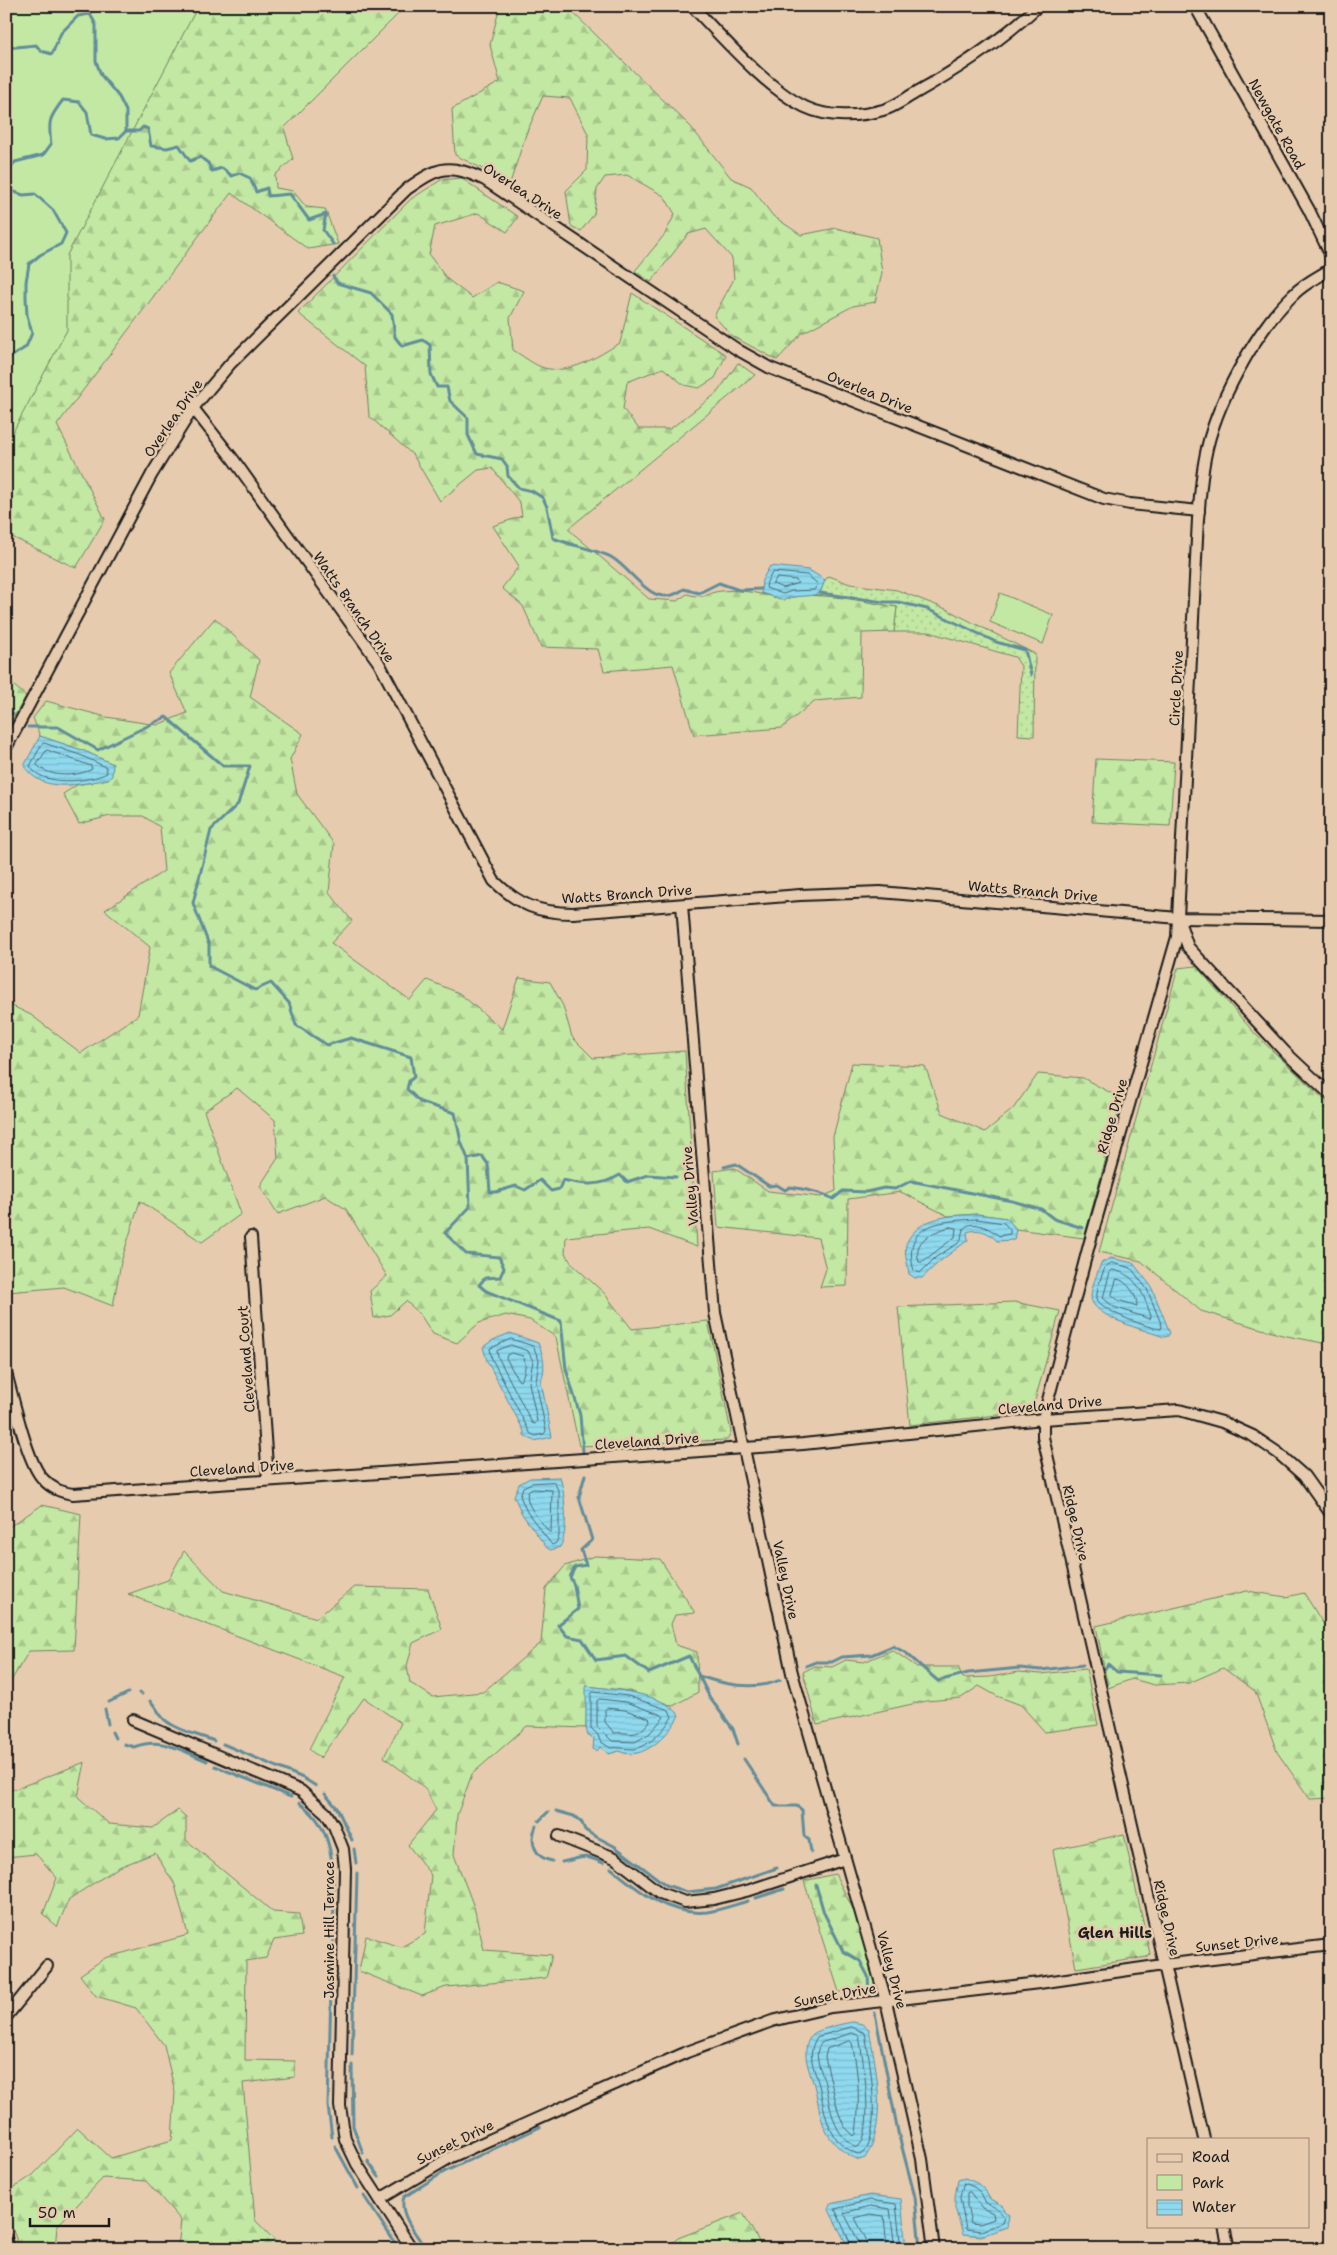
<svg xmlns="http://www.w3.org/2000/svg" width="1337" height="2255" font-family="'Shantell Sans',sans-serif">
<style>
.grass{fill:url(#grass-dots);stroke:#708260}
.forest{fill:url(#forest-firs);stroke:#708260}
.park{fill:#c3e8a3;stroke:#708260}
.water{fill:url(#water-rules);stroke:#618d9b}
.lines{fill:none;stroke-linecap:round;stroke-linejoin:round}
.shore{stroke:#4a6870;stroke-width:1}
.stream{stroke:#618d9b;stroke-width:3}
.minor-casing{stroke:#1c1c1c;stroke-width:14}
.minor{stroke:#e7cbae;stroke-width:10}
.labels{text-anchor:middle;stroke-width:5;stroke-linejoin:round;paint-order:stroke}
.street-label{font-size:14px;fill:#1c1c1c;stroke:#e7cbae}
.neighbourhood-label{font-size:15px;font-weight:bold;fill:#1c1c1c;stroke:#e7cbae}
</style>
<defs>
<pattern id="grass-dots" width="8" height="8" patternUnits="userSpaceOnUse" patternTransform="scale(1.25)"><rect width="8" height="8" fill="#c3e8a3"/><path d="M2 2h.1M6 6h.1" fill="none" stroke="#a7c68c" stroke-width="1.8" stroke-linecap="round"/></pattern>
<pattern id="forest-firs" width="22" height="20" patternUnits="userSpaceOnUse" patternTransform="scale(1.25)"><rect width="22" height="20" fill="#c3e8a3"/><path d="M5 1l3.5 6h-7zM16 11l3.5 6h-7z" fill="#a7c68c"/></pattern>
<pattern id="water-rules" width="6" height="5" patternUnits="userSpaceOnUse" patternTransform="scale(1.25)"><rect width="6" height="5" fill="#8fd9ef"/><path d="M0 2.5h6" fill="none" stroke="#7bbacc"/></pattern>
</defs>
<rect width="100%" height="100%" fill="#e7cbae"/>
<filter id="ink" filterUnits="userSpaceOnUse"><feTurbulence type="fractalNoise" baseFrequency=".02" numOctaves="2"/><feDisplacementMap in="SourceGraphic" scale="10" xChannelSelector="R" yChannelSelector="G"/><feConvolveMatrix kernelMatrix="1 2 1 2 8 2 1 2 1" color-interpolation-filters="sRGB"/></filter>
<g filter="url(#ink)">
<polygon class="grass" points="829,576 850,584 897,590 946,609 1035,654 1034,736 1018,735 1021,666 1015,657 929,632 894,632 897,607 815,595 820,593 825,580"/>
<g class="forest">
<polygon points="6,6 406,6 284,128 293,159 275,175 276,188 293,191 306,207 325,209 338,244 308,249 231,193 57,425 105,519 76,568 6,534"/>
<polygon points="500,6 566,6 691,127 731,178 751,187 773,216 801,235 836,228 877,238 882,273 875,302 853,306 802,333 777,360 732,336 714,316 734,279 732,258 706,229 688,234 651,282 635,271 665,234 675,214 664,196 627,175 605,177 597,189 594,214 581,231 571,226 566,191 587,170 588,134 570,98 543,96 526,134 509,186 493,174 455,155 452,109 500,82 490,45"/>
<path d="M 461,178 L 518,217 L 507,232 L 478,213 L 435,226 L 429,255 L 447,279 L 472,298 L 497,282 L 524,291 L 510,318 L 513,350 C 523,356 534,365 544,368 C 571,375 598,356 620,343 L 632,293 L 726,355 L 715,378 L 699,388 L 684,385 L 663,368 L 627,382 L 623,409 L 639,429 L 670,429 L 717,393 L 738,363 L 755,375 L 568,529 L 649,599 L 677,601 L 687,594 C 708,600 703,593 721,591 C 742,589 764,594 784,600 C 808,588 869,603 897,607 L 894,632 L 862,633 L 861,697 L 814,701 L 782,728 L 694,735 L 673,665 L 604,671 L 598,649 L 541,647 L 523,606 L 502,588 L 519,566 L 493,526 L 522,516 L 520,503 L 492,468 L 478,470 L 440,501 L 413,455 L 369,416 L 365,366 L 298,313 L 411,199 L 441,180 Z"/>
<polygon points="215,618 259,660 250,697 303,734 290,759 297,794 334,844 329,892 352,921 331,943 410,1000 427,980 459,993 502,1029 519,978 550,982 563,1006 572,1037 593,1058 685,1051 697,1247 649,1229 566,1237 565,1253 572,1264 604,1293 632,1329 708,1321 731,1432 727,1440 579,1446 556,1337 530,1320 506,1315 479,1323 457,1343 433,1334 419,1313 406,1301 390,1315 374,1318 370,1291 387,1276 346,1209 325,1196 278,1214 260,1186 278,1158 275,1120 237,1088 204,1111 241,1214 202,1242 140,1201 121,1262 113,1306 64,1287 8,1292 6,1290 6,1003 31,1015 81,1053 138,1015 150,947 105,910 164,871 160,827 143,816 110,816 79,824 63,794 77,785 108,779 113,764 82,750 40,736 33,718 46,701 106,717 157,725 187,713 169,673"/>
<polygon points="6,679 26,696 11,722 6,720"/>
<polygon points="1096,759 1174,762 1170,826 1092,822"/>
<polygon points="1196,966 1257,1036 1331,1106 1331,1323 1323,1343 1282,1335 1201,1311 1141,1261 1099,1252 1178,968"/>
<polygon points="852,1063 925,1066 942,1113 985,1132 1013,1109 1038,1074 1083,1078 1122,1099 1084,1238 1016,1229 1006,1218 977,1214 948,1216 901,1192 848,1199 847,1286 820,1287 826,1269 818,1238 718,1227 714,1171 734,1168 768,1191 821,1197 836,1191 833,1137"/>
<polygon points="1014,1302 1060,1311 1032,1411 910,1425 898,1307"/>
<polygon points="42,1505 81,1514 74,1650 29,1651 6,1689 6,1529"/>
<polygon points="184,1551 223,1591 317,1618 354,1587 428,1589 442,1629 413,1643 407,1666 410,1683 433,1697 483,1692 541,1643 546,1589 565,1566 595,1556 660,1559 695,1613 675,1615 671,1624 676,1645 697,1652 698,1692 673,1706 629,1691 587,1686 586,1728 527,1726 472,1774 457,1815 454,1855 474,1907 484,1950 552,1955 546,1978 446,1987 422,1996 359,1971 366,1936 401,1947 425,1934 431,1875 408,1845 436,1810 425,1788 384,1757 401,1723 364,1698 320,1758 309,1749 345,1677 128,1594 168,1580"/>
<polygon points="1247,1591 1286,1597 1304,1593 1322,1622 1331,1629 1331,1798 1310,1799 1277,1752 1255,1691 1223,1668 1189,1683 1155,1685 1132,1679 1108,1688 1096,1626"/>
<polygon points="892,1650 917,1667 958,1667 963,1678 990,1677 1019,1672 1041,1674 1086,1669 1098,1725 1045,1732 1021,1705 997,1696 979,1686 961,1698 926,1701 817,1725 803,1672 815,1666 832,1667 846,1660 864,1662"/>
<polygon points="85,1762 78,1797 109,1824 153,1828 178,1810 186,1817 186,1840 273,1912 299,1914 302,1936 274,1940 266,1958 246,1961 245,2060 295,2061 295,2077 243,2083 255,2220 283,2249 178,2249 181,2220 146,2181 103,2178 57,2226 55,2249 20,2249 11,2225 6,2193 33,2175 78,2128 111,2158 172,2140 175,2092 164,2045 136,2008 96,1996 80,1975 105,1958 188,1935 175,1885 155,1853 119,1867 69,1899 57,1927 43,1914 57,1878 36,1854 6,1857 6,1790 10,1791"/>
<polygon points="1124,1834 1150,1954 1147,1957 1076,1968 1053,1850"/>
<polygon points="835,1874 855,1913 878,1990 839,1992 804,1881"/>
<polygon points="743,2213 763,2249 666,2249 678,2238"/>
</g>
<g class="park">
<polygon points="6,6 198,6 67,255 67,330 6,445"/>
<polygon points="1000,593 1053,615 1043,644 990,622"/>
</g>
<g class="water">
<path d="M 770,566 L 809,570 L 825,580 L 820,593 C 809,598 796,594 784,600 L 761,593 L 762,580 Z"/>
<path d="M 40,736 L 82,750 L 113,764 L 112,776 L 108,779 C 80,784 43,795 24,766 Z"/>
<path d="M 977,1214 L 1007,1218 L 1016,1229 L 1014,1240 L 997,1241 C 989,1232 979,1228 967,1232 L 968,1240 L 939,1262 L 922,1278 L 915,1278 L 909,1274 C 908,1264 902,1249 908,1240 C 922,1215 952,1216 977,1214 Z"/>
<path d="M 1111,1258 L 1133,1263 L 1151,1286 L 1170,1333 L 1168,1336 L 1164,1337 C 1148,1331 1091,1317 1091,1297 C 1091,1286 1098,1273 1101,1263 Z"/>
<path d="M 510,1333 L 538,1343 C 544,1357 546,1367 541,1382 L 552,1437 L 534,1441 L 524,1435 L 524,1431 L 487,1361 L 483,1347 L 493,1340 Z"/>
<path d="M 560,1477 C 565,1494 569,1532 560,1547 L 551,1550 L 547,1548 L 522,1514 L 514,1496 L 519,1484 L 530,1478 Z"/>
<path d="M 586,1686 C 612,1689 664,1693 679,1715 C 670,1734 642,1763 619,1751 L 609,1754 L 600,1747 L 597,1751 L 593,1749 L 594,1738 L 588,1736 L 586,1728 Z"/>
<path d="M 853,2022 L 862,2024 L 869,2029 C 876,2068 888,2124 865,2158 L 859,2160 C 846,2154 837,2148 829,2136 C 819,2120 819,2103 814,2085 C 809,2070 799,2048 813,2034 C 819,2029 845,2023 853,2022 Z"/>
<polygon points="965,2178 977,2183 985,2190 990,2199 1003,2206 1004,2211 1009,2215 1007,2227 981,2236 963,2234 955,2208 955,2197 958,2180"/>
<polygon points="870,2195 901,2199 906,2249 849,2249 829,2210 830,2204"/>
</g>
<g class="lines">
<g class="shore">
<polygon points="773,572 807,575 818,584 814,590 792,591 783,594 766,588 767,582"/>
<polygon points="777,578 796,580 798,583 783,588 773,584"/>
<path d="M 44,743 L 80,755 L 106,767 L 107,773 C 90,782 41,787 30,766 L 42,744 Z"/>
<path d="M 47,750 L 91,766 L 92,769 C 77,777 49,778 37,765 Z"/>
<path d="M 977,1219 L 1004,1223 L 1010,1230 L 1010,1234 L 999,1236 C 993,1230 970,1217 963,1230 C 961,1234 962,1238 960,1242 L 936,1257 L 920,1273 L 914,1271 C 901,1223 940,1221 977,1219 Z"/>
<path d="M 950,1227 L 956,1228 L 955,1237 L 922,1262 L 919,1262 C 912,1240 932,1232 950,1227 Z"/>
<path d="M 1112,1263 L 1131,1268 L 1147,1289 L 1162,1326 L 1161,1329 C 1150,1329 1098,1310 1097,1298 C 1096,1288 1102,1276 1105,1267 Z"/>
<path d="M 1113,1270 C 1138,1275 1143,1294 1151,1316 L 1150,1319 L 1114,1307 L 1103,1298 L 1110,1272 Z"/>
<path d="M 1117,1279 C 1127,1280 1138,1297 1137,1306 L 1118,1300 L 1112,1295 Z"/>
<polygon points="511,1339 533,1346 539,1360 536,1382 546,1431 544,1434 535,1436 530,1433 492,1359 490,1349"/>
<polygon points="511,1345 528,1351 533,1361 529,1383 537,1421 535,1424 532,1423 498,1357 497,1351"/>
<path d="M 512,1353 L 523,1356 C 527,1364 525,1373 520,1381 L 518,1380 L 506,1358 L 507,1355 Z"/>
<polygon points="554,1482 559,1492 559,1536 556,1543 552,1545 527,1512 520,1496 523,1487 532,1483"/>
<path d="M 533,1489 L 552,1490 L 551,1532 L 549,1532 C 542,1522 523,1504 528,1492 Z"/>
<path d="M 593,1692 L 628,1696 L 669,1710 L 672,1717 C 665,1729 649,1747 634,1749 C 625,1749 619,1747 610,1748 L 600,1741 L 598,1735 L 591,1728 L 591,1695 Z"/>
<polygon points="600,1699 626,1702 662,1715 664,1717 649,1734 635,1742 612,1741 597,1726 597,1701"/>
<path d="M 607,1708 L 625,1710 L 649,1718 L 650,1721 C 635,1740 632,1731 614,1733 L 605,1722 L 605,1710 Z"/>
<path d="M 852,2027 L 865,2033 C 869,2055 884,2142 860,2155 C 826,2142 826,2115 819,2085 C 814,2068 806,2054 817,2037 Z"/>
<path d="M 853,2033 L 859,2036 C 863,2058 875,2132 858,2147 C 832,2137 831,2107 825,2084 C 822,2070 812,2056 821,2043 Z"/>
<path d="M 850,2041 L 852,2043 C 859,2076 860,2100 856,2134 L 854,2136 L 844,2126 L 838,2111 L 825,2057 L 827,2049 Z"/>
<polygon points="964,2183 974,2187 981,2193 986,2203 998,2209 1004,2217 1002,2223 981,2231 966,2229 960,2198"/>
<polygon points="970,2192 982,2208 993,2213 994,2219 980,2224 971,2223 967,2206 967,2193"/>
<polyline points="853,2249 835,2209 870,2200 896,2204 901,2249"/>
<polyline points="860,2249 859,2242 844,2213 870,2206 890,2209 895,2249"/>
<polyline points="867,2249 866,2239 855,2218 870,2214 884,2216 887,2249"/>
</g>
<g class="stream">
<polyline points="6,48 36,45 41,51 52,54 61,33 78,16 90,14"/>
<polyline points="126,131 139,131 143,127 148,129 151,146 167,148 179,145 190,161 200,157 208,163 212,171 222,168 232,176 239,173 250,178 256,192 267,188 268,196 290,194 309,220 326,214 323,230 333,244"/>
<path d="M 333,276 L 337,283 L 371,293 L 392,314 L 395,337 L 402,346 L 423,340 L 430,345 L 431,374 L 437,387 L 447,387 L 450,401 L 468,418 L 468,435 L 477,454 L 502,459 L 507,466 L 508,476 L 519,488 L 532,491 L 543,498 L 547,507 L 553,538 C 567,544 600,551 611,557 C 636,572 652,612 684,589 L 699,593 L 719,583 L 739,590 L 761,589"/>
<path d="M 6,360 L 26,347 L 32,333 L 27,315 L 26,298 L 26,282 L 29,264 L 40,255 L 61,244 L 66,233 L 53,210 L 35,194 L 23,195 L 12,191 L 9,180 L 9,169 L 15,162 L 43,155 L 51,144 C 48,121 49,118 63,100 L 79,102 L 87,112 L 91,135 L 105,139 L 119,138 L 126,131 L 126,111 L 119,97 L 101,75 L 96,61 L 96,25 L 90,14 L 90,6"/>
<polyline points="820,593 884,602 898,602 927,609 996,642 1025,650 1031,675"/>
<polyline points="6,710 13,714"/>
<polyline points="28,727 58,727 98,750 166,717 223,766 250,766 238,804 211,830 193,903 209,945 209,966 255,990 271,983 289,1003 296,1025 327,1045 351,1038 411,1057 414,1077 409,1081 407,1089 420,1102 455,1113 461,1142 468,1159 470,1207 445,1233 466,1254 499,1257 504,1268 500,1277 485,1278 479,1285 486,1291 561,1321 566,1369 580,1415 583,1452"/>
<path d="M 468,1159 L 482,1156 L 488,1164 L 490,1192 L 496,1192 L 516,1186 L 525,1190 L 540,1180 L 551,1191 L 559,1189 L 563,1180 C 584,1185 600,1187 620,1175 L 627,1182 L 648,1175 L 676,1177"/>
<path d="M 724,1167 L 736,1164 L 769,1186 L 777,1185 L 785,1190 L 790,1187 C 803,1189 822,1192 833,1199 L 843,1191 L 866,1192 L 884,1188 L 895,1189 L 911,1181 L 1012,1201 L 1041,1209 L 1054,1219 L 1083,1228"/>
<polyline points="585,1475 579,1497 592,1540 581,1550 586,1565 575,1567 570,1577 574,1585 578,1609 558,1625 567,1636 582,1639 596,1660 626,1656 649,1673 689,1656 710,1698 733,1729 738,1744"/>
<polyline points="806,1666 816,1662 832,1662 842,1657 871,1655 893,1646 906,1653 938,1681 968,1673 1020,1668 1041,1670 1083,1665"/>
<polyline points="1104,1670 1108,1664 1117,1672 1161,1675"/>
<path d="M 699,1676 C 725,1685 755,1691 780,1680"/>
<polyline points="139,1693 142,1694"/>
<path d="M 150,1701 C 157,1707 159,1715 165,1720 C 178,1731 199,1735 214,1741"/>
<polyline points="109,1702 128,1693"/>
<polyline points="105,1709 108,1724"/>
<polyline points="112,1732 115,1738"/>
<path d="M 124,1744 L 134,1747 C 161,1736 182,1751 207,1761"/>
<polyline points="223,1744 303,1778 316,1786"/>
<polyline points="744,1759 775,1806 797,1806 802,1810 804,1836 809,1840 811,1852"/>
<polyline points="215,1766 291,1797"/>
<polyline points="325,1794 337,1808 352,1840"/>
<path d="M 300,1803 C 304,1807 310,1811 314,1816 C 340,1845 333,1905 333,1942"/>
<polyline points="556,1811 574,1816 582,1823 585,1830 591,1834 614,1846 666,1885 687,1892 716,1889 777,1868"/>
<polyline points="539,1821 548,1812"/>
<path d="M 536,1826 C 529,1842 535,1858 552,1861"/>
<polyline points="354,1849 356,1863"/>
<path d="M 562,1862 C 583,1858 581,1853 603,1863"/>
<path d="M 611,1868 C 639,1891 668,1916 707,1912 C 720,1910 734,1905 748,1901"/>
<polyline points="816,1885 824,1913 843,1951 860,1961 868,1976 869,1993"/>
<polyline points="756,1898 784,1889"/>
<polyline points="875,2013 898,2132 915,2197 920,2249"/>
<polyline points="352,2055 357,1873"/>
<polyline points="352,2065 353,2126 363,2153"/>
<polyline points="332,2137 328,2106 332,1951"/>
<polyline points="335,2146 358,2188"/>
<polyline points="368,2161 379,2177"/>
<polyline points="364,2196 399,2249"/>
<path d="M 426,2249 C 417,2235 398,2214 404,2197 L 444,2172 L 540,2127"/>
</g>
<defs>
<g id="minor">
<path d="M 692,6 C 723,38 766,88 805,107 C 828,118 859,117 883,110 C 895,107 906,98 917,92 C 960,68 1002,40 1038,6"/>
<polyline points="1195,6 1309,210 1331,256"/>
<path d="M 1331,269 C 1318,277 1303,284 1293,295 C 1255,331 1214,407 1205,458 C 1201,478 1200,499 1198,519 L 1178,918 L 1188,947 L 1285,1052 L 1331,1095"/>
<path d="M 193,408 L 233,459 L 379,663 L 494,881 C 519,905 538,913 573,913 L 800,895 L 880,892 L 1178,918 L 1331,920"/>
<path d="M 6,748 L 152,474 L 193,408 L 230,364 L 407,189 C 440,166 448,163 485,180 L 738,350 L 770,368 L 1104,499 L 1130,504 L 1199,511"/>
<polyline points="682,905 715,1313 792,1673 886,2001 922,2159 934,2249"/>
<polyline points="1178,918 1177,937 1089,1245 1043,1419 1043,1437 1204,2139"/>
<polyline points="251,1237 268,1480"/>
<path d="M 6,1373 C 13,1397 27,1463 43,1479 C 52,1489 61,1492 73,1494 L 803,1444 L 1043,1419 L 1179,1410 L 1222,1422 L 1253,1436 L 1278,1453 L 1304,1476 L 1331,1514"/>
<polyline points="133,1720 301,1791 326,1813 334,1826 343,1849 345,1869 340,2106 345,2139 357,2164 412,2249"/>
<polyline points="559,1836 615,1858 660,1893 685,1902 714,1899 750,1890 845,1859"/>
<polyline points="6,2017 47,1966"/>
<polyline points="380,2199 451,2157 687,2052 772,2021 831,2007 1039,1983 1163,1965 1331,1945"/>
<polyline points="1224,2226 1229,2249"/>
<polyline points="6,2239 10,2249"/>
</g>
</defs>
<use href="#minor" class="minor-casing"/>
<use href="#minor" class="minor"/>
</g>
</g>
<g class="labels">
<g class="street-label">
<text transform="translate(1277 124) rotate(61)" y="5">Newgate Road</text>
<text transform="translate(523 191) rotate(33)" y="5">Overlea Drive</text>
<text transform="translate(870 392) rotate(22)" y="5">Overlea Drive</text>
<text transform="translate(173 418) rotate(-55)" y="5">Overlea Drive</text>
<text transform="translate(354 607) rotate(55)" y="5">Watts Branch Drive</text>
<text transform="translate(1176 688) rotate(-87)" y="5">Circle Drive</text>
<text transform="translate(1033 891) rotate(5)" y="5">Watts Branch Drive</text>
<text transform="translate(627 894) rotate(-4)" y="5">Watts Branch Drive</text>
<text transform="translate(1112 1116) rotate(-74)" y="5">Ridge Drive</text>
<text transform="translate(690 1186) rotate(-95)" y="5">Valley Drive</text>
<text transform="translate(246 1359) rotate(-94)" y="5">Cleveland Court</text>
<text transform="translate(1050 1405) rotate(-5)" y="5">Cleveland Drive</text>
<text transform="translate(647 1441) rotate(-4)" y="5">Cleveland Drive</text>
<text transform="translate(242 1468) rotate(-4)" y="5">Cleveland Drive</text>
<text transform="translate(1076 1523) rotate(77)" y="5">Ridge Drive</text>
<text transform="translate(786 1580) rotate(78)" y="5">Valley Drive</text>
<text transform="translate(1167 1918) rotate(77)" y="5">Ridge Drive</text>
<text transform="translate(329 1930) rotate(-90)" y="5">Jasmine Hill Terrace</text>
<text transform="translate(1237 1943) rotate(-6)" y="5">Sunset Drive</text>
<text transform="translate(892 1970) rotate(75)" y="5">Valley Drive</text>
<text transform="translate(835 1995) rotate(-10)" y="5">Sunset Drive</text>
<text transform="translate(455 2142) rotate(-26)" y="5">Sunset Drive</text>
</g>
<g class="neighbourhood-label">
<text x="1115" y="1938">Glen Hills</text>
</g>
</g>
<rect width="1337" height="2255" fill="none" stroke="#e7cbae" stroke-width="25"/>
<rect x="12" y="12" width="1312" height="2230" fill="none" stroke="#1c1c1c" stroke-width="2" filter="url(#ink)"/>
<rect x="1147" y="2138" width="162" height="90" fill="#e7cbae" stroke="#968574"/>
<rect x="1157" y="2154" width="25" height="8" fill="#e7cbae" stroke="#968574"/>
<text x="1192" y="2162" font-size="15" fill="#1c1c1c">Road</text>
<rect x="1157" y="2175" width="25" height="15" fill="#c3e8a3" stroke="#968574"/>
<text x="1192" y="2188" font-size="15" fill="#1c1c1c">Park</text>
<rect x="1157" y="2200" width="25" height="15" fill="url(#water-rules)" stroke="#968574"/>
<text x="1192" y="2212" font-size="15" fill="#1c1c1c">Water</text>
<path d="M30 2218v8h79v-8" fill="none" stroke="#1c1c1c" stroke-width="2.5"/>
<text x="38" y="2218" font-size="15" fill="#1c1c1c" stroke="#e7cbae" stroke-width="4" paint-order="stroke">50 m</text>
</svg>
